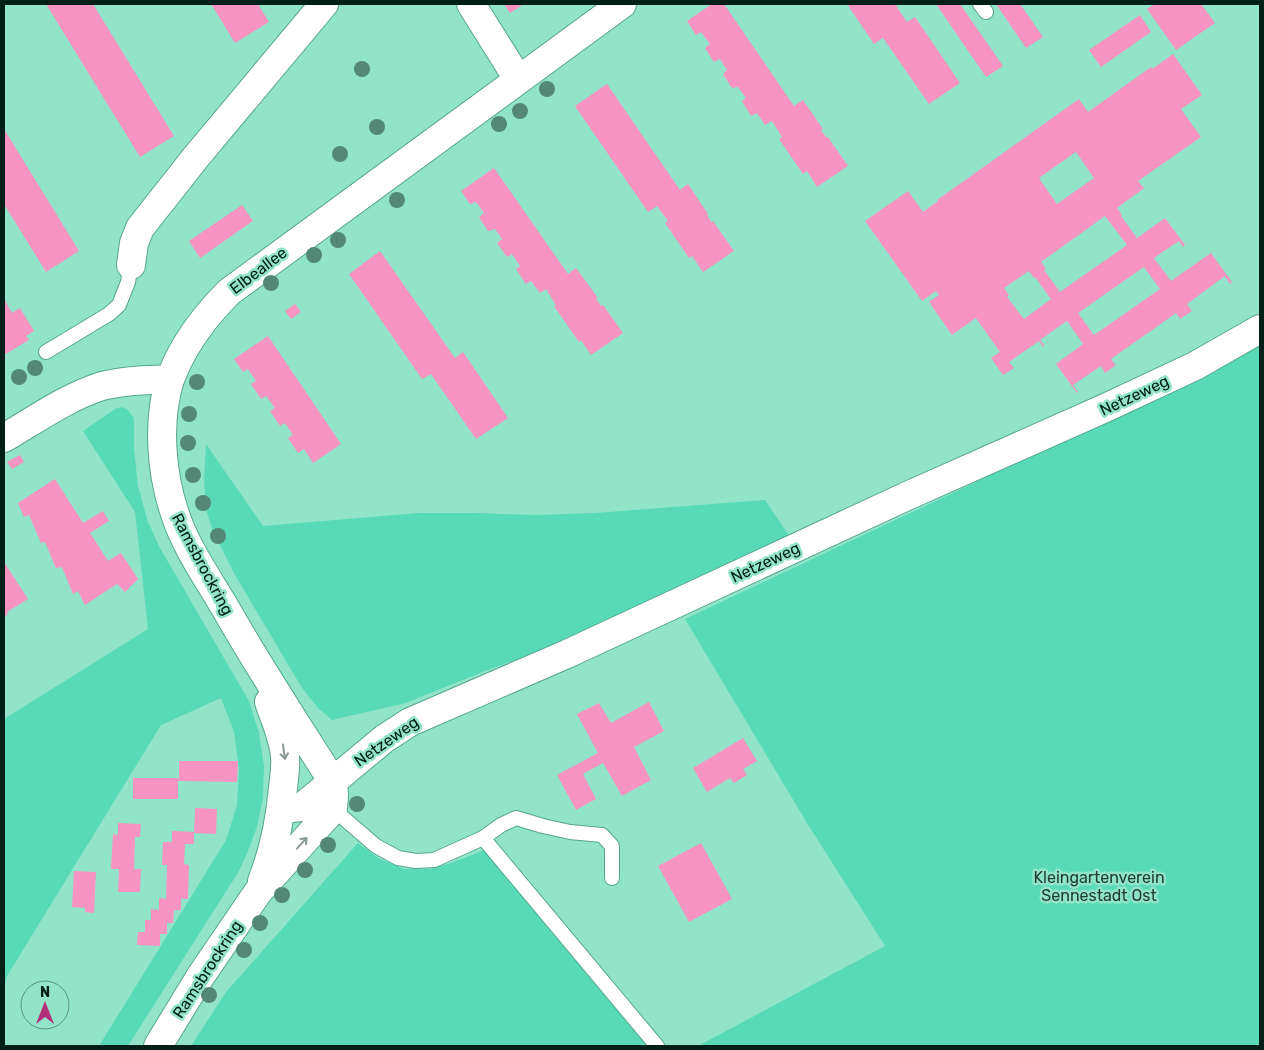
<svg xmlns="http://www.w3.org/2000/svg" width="1264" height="1050" font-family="Rubik,sans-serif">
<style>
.green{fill:#59dab6}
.building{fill:#f794c1;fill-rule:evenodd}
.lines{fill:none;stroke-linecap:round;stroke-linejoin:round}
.service-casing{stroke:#55a68e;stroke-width:16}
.minor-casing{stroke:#55a68e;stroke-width:30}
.service{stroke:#fff;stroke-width:14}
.minor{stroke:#fff;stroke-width:28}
.tree{fill:#538877}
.oneway{stroke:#8c9a96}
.labels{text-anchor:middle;stroke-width:5;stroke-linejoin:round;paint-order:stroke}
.street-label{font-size:16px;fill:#001f16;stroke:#92e4c9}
.park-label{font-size:16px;fill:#203d34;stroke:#92e4c9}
</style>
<rect width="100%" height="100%" fill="#92e4c9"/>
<g class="green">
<polygon points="1260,343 1260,1046 698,1046 885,946 807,823 685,619 1199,377"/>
<polygon points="121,407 127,409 134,418 134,449 138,486 148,522 160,548 249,701 259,733 264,766 263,798 257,827 248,851 239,871 128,1046 99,1046 226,840 237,805 239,769 234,732 221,698 161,725 7,976 4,988 4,719 148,629 135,512 83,431 115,409"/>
<polygon points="206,444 263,526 419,513 477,513 535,515 595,513 765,500 790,537 569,641 485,671 406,703 332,720 318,708 302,688 235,575 212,529 206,509 204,479"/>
<polygon points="358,843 378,858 404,869 430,869 451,863 487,849 651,1046 191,1046 226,992"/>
</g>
<g class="building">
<polygon points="46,4 93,4 174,136 140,157"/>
<polygon points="211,4 258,4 269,22 235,43"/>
<polygon points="504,4 524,4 510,13"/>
<polygon points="712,4 724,4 794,106 803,100 823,129 821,130 826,137 828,137 848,166 817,187 807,171 803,174 779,139 782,137 772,121 765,125 757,113 751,116 742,101 746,98 738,87 732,88 723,74 727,70 720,59 714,62 705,48 710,44 701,32 696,35 687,21"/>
<polygon points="847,4 895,4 907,22 915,17 960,83 929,104 883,38 874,44"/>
<polygon points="936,4 960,4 1003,66 986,77"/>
<polygon points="996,4 1020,4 1043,37 1026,48"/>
<polygon points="1155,4 1201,4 1215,23 1176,50 1147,9"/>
<polygon points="1140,15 1151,32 1101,67 1089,50"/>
<path d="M 1173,54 L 1202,95 L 1181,109 L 1201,137 L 1138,181 L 1144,188 L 1117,208 L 1122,215 L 1121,216 L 1137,238 L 1165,218 L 1185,245 L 1183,247 L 1179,241 L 1154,258 L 1171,281 L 1211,253 L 1232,282 L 1230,284 L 1225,276 L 1187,304 L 1192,311 L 1180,319 L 1176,313 L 1111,359 L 1116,365 L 1105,373 L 1101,366 L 1073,385 L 1078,392 L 1077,393 L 1056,364 L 1083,344 L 1067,321 L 1040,340 L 1044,345 L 1043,347 L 1039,341 L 1009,362 L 1014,368 L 1003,375 L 991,358 L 1000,352 L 976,318 L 952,335 L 929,302 L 939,295 L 936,291 L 922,301 L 865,221 L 908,191 L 923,212 L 938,201 L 937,200 L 1079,99 L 1088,112 L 1151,67 L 1152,69 ZM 1076,152 L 1094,178 L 1057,204 L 1039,178 ZM 1105,216 L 1127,245 L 1060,292 L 1044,270 L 1046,269 L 1041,262 ZM 1144,267 L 1160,289 L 1094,335 L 1078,313 ZM 1029,271 L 1034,278 L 1035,277 L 1051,299 L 1024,319 L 1007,297 L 1009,295 L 1004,288 Z"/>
<polygon points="607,84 680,190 688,184 708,214 707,215 711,222 713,221 734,251 703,272 692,256 689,258 665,223 668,221 657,206 648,212 575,106"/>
<polygon points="4,129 79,251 46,272 4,204"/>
<polygon points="494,168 568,274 576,268 598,298 596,299 601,306 603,305 623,333 591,355 581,340 579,342 554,306 556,305 546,289 540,293 531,281 526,284 516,269 520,266 512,254 507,257 497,243 502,239 495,229 488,231 479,217 484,213 476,202 470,204 461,191"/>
<polygon points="242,205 253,221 200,258 189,241"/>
<polygon points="380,251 455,358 463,352 508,418 476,439 431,374 422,379 349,274"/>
<polygon points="4,299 12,313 20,308 34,331 26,336 29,340 4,355"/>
<polygon points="295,304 301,312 291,319 285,311"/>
<polygon points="268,336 341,444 313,463 304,449 298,453 288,438 293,435 285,423 280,426 270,411 275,408 266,396 261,399 251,384 256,381 248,369 243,372 234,359"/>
<polygon points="20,455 24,462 12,469 7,462"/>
<polygon points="55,479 83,523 103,511 109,521 90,533 108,561 121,553 138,579 125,592 117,584 85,605 78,591 73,594 62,567 56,568 45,542 41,543 29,515 24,517 18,503"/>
<polygon points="4,562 28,599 7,612 8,614 4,617"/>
<polygon points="649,702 664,731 634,747 651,780 622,796 603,763 583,774 596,799 576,810 557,775 598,753 577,714 599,703 611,723"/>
<polygon points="743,738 757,761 743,769 747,775 734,783 730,778 707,792 693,768"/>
<polygon points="179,761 238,761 237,782 178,781 178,799 133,799 133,778 179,778"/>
<polygon points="195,808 217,809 216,834 194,833 194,844 185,844 184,864 189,865 188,899 181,899 181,910 174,910 173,923 167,923 167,934 160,934 160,946 137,945 138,932 145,932 145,920 151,920 151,909 159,910 159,898 166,899 167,865 162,865 163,842 172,842 172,831 194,832"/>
<polygon points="118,823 141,824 140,837 135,837 134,869 141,869 140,892 118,892 119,869 111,869 113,834 118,835"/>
<polygon points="701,843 732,899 689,922 658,866"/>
<polygon points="74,871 96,872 94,913 85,912 85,908 72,907"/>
</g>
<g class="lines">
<defs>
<g id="service">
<polyline points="980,4 986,12"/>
<polyline points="46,352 109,314 119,305 128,282 131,265"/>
<polyline points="333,809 376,846 398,858 416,861 434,860 483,838 657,1046"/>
<polyline points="483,838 501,825 516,818 543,826 570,832 602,835 612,846 612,878"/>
</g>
<g id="minor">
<polyline points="471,4 518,79"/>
<polyline points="131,265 134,243 140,228 196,157 324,4"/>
<path d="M 4,438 C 35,420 67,397 102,386 C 124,380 148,380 170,379"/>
<polyline points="281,809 302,807 384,739 410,722 567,654 907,496 1103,409 1195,366 1260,329"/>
<path d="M 262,881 C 274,851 280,820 283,788 C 284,778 286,767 285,757 C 284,739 275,720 269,702"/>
<path d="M 158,1046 L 200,977 L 258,892 L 333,809 L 334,795 L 333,782 C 297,725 260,669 227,611 C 209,580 186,548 175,514 C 161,473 157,421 170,379 C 172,375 174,370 176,365 C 189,337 207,314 229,292 L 622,4"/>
</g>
</defs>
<use href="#service" class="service-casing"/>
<use href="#minor" class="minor-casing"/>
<use href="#service" class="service"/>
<use href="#minor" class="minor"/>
</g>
<g class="tree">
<circle cx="362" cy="69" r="8"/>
<circle cx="547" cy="89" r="8"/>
<circle cx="520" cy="111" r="8"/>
<circle cx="499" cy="124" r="8"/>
<circle cx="377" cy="127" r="8"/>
<circle cx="340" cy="154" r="8"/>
<circle cx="397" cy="200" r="8"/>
<circle cx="338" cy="240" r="8"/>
<circle cx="314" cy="255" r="8"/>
<circle cx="271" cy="283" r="8"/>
<circle cx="35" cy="368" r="8"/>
<circle cx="19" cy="377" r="8"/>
<circle cx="197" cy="382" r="8"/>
<circle cx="189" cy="414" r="8"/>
<circle cx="188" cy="443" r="8"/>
<circle cx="193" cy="475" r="8"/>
<circle cx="203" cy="503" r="8"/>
<circle cx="218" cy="536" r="8"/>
<circle cx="357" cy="804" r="8"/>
<circle cx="328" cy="845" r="8"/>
<circle cx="305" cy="870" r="8"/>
<circle cx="282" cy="895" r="8"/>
<circle cx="260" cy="923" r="8"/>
<circle cx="244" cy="950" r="8"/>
<circle cx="209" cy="995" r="8"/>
</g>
<defs><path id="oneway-shaft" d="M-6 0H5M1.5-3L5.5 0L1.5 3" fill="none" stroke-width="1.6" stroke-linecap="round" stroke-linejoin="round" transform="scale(1.25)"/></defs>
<g class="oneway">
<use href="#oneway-shaft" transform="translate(284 752) rotate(82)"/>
<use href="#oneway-shaft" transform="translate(302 843) rotate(-48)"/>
</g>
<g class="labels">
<g class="street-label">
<text transform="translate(258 270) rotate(-37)" y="6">Elbeallee</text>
<text transform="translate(1134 395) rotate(-25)" y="6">Netzeweg</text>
<text transform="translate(765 562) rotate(-25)" y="6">Netzeweg</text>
<text transform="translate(203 564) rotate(62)" y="6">Ramsbrockring</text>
<text transform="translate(386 741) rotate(-35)" y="6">Netzeweg</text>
<text transform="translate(207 969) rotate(-57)" y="6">Ramsbrockring</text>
</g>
<g class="park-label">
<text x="1099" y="883">Kleingartenverein<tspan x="1099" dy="18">Sennestadt Ost</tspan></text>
</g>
</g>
<rect width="1264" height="1050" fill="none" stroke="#001f16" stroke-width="10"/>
<g transform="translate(45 1005)"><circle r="24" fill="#92e4c9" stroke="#589581"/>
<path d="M0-4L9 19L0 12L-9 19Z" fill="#b22e76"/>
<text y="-8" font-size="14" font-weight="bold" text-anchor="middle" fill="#001f16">N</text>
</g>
</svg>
